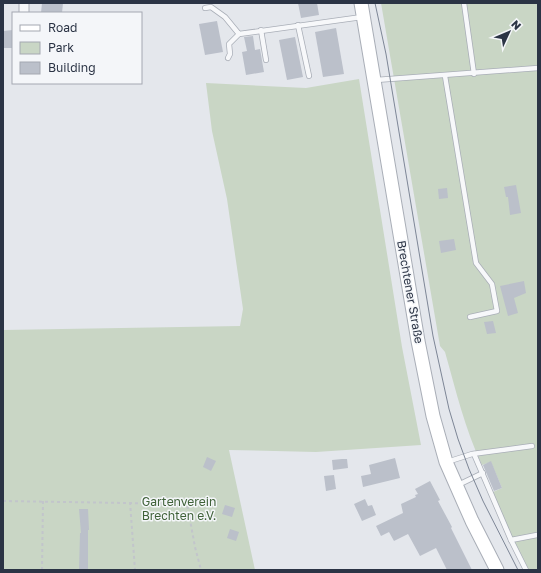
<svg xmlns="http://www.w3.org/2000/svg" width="541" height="573" font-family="'Golos Text',sans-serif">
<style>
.green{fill:#c9d6c5}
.building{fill:#bbc0ca}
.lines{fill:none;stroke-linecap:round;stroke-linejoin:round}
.lane-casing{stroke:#a9aeb7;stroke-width:6}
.street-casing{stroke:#a9aeb7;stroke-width:11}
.secondary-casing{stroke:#a9aeb7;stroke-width:15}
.path{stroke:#c2c5cb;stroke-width:2;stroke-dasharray:3 3;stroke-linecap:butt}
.lane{stroke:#f7f8fa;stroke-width:4.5}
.street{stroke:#f7f8fa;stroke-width:9}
.secondary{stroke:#fff;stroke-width:13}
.tram{stroke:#7d8696;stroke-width:1}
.labels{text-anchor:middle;stroke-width:3;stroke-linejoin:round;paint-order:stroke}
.street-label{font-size:12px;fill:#2b3445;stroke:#f4f6f9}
.park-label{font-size:12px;fill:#3f6138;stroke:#f4f6f9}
</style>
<rect width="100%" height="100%" fill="#e4e7ec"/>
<g class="green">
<path d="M 381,3 L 538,3 L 538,570 L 529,570 L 511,535 L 493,492 L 502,488 L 491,462 L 482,465 C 465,429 456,391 445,352 L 440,346 Z"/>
<polygon points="359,79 402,347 421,445 316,452 229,450 255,570 3,570 3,330 240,326 243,309 227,199 212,131 206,83 306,88"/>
</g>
<g class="building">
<polygon points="42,3 63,3 62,13 41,13"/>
<polygon points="298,3 317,3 319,15 301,18"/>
<polygon points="217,21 223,52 205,55 199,24"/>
<polygon points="336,28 344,74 323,77 315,32"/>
<polygon points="13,30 13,48 3,48 3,31"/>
<polygon points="253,36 255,50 260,49 264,72 246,75 242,52 247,51 244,37"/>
<polygon points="295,37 303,77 287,80 279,40"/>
<polygon points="516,185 521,213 510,215 508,197 506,197 504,187"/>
<polygon points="447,188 448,198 439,199 438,189"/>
<polygon points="454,239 456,250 441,253 439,241"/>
<polygon points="524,281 526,293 514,298 518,313 508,316 500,286"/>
<polygon points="493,321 496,333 487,334 484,322"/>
<polygon points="207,457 216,461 211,471 203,467"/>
<polygon points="395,458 400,478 363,487 361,476 371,474 369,465"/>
<polygon points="342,459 347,459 348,468 333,470 332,460"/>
<polygon points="491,461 502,488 494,491 483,465"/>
<polygon points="334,475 336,489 326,491 324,476"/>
<polygon points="430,481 440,500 438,501 452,527 451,528 472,570 447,570 436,548 420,556 408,534 394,541 389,532 381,536 376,526 403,513 401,504 416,497 415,495 418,494 415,489"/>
<polygon points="365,499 368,506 372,505 376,515 362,521 354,504"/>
<polygon points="225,505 235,508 232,517 222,514"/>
<polygon points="79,509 88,509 89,530 88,530 88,570 79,570 80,533 81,533"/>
<polygon points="230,529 239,532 236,541 227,538"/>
</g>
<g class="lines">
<defs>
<g id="lane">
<polyline points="464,3 474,74"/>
<polyline points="205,8 211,7 225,17 239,34 362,17"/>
<polyline points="298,25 309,76"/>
<polyline points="261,30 266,60"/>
<polyline points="228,58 230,54 229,44 239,34"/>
<polyline points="445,76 476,263 492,284 497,311 470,317"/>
<polyline points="376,80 538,68"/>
<polyline points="474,454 511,540 526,570"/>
<polyline points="447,462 472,454 532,446"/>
<polyline points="458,485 483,473"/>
<polyline points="511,540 537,535"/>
</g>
<polyline id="street" points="24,3 24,13"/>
<polyline id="secondary" points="361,3 418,341 433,416 446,462 472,521 497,570"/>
</defs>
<use href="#lane" class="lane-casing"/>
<use href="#street" class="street-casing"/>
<use href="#secondary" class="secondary-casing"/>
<g class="path">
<polyline points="3,501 187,504 195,547 201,570"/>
<polyline points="130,502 135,570"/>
<polyline points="42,570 43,501"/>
</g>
<use href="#lane" class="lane"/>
<use href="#street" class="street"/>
<use href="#secondary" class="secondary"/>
<polyline class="tram" points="375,3 386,54 433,336 449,409 458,439 469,469 483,501 518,570"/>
</g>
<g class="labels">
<g class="street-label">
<text transform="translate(410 292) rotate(80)" y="4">Brechtener Straße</text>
</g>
<g class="park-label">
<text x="179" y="506">Gartenverein<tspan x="179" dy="14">Brechten e.V.</tspan></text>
</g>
</g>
<rect width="541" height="573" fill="none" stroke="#2b3445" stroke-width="8"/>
<rect x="12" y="12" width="130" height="72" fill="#f4f6f9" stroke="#a4a8b1"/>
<rect x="20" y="25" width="20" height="6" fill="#ffffff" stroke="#a4a8b1"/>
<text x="48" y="32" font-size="12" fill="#2b3445">Road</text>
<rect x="20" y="42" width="20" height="12" fill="#c9d6c5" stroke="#a4a8b1"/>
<text x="48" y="52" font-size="12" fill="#2b3445">Park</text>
<rect x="20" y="62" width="20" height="12" fill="#bbc0ca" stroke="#a4a8b1"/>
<text x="48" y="72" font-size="12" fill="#2b3445">Building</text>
<g transform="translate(509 32) rotate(46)" stroke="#f4f6f9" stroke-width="3" paint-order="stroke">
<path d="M0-3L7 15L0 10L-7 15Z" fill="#2b3445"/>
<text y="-6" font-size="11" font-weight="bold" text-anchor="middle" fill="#2b3445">N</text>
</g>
</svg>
